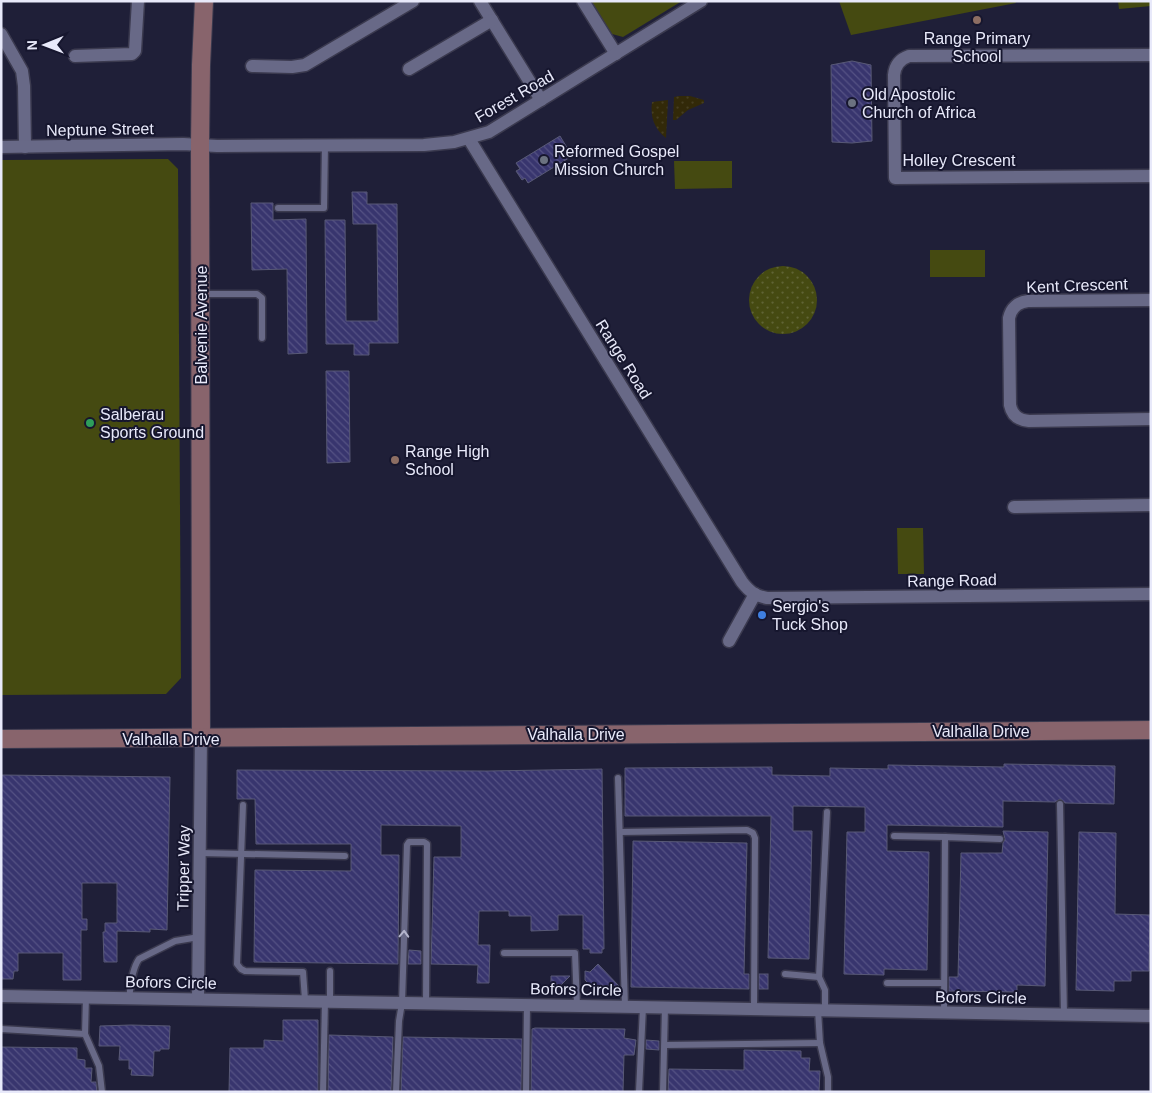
<svg xmlns="http://www.w3.org/2000/svg" width="1152" height="1093" font-family="Arial,sans-serif">
<style>
.grass{fill:url(#grass-dots)}
.sand{fill:url(#sand-dots)}
.park{fill:#454a11}
.building{fill:url(#building-back-hatch);stroke:#585976}
.lines{fill:none;stroke-linecap:round;stroke-linejoin:round}
.lane-casing{stroke:#3b3a4f;stroke-width:9}
.street-casing{stroke:#3b3a4f;stroke-width:15}
.secondary-casing{stroke:#3b3a4f;stroke-width:20}
.lane{stroke:#686987;stroke-width:6}
.street{stroke:#686987;stroke-width:12}
.secondary{stroke:#88646c;stroke-width:18}
.oneway{stroke:#b5b6cc}
.education-dot{fill:#8d6e63;stroke:#16162e;stroke-width:2}
.worship-dot{fill:#6b7280;stroke:#16162e;stroke-width:2}
.leisure-dot{fill:#2e9e5b;stroke:#16162e;stroke-width:2}
.shop-dot{fill:#3f7fe0;stroke:#16162e;stroke-width:2}
.labels{text-anchor:middle;stroke-width:4;stroke-linejoin:round;paint-order:stroke}
.poi-label{font-size:16px;fill:#e8e9fa;stroke:#16162e;text-anchor:start}
.street-label{font-size:16px;fill:#e8e9fa;stroke:#16162e}
</style>
<defs>
<pattern id="grass-dots" width="8" height="8" patternUnits="userSpaceOnUse" patternTransform="scale(1.25)"><rect width="8" height="8" fill="#454a11"/><path d="M2 2h.1M6 6h.1" fill="none" stroke="#606435" stroke-width="1.8" stroke-linecap="round"/></pattern>
<pattern id="sand-dots" width="8" height="8" patternUnits="userSpaceOnUse" patternTransform="scale(1.25)"><rect width="8" height="8" fill="#322908"/><path d="M2 2h.1M6 6h.1" fill="none" stroke="#463e21" stroke-width="1.8" stroke-linecap="round"/></pattern>
<pattern id="building-back-hatch" width="6" height="6" patternUnits="userSpaceOnUse" patternTransform="scale(1.25)"><rect width="6" height="6" fill="#38356e"/><path d="M-1 5l2 2M0 0l6 6M5-1l2 2" fill="none" stroke="#555284"/></pattern>
</defs>
<rect width="100%" height="100%" fill="#1f1f38"/>
<circle class="grass" cx="783" cy="300" r="34"/>
<g class="sand">
<polygon points="679,96 690,96 704,100 704,103 688,110 676,120 673,120 674,97"/>
<path d="M 668,100 L 666,138 C 654,129 650,116 652,102 Z"/>
</g>
<g class="park">
<polygon points="591,1 682,1 623,37 612,34"/>
<polygon points="839,1 1015,1 1016,3 851,35"/>
<polygon points="1118,1 1151,1 1151,6 1119,9"/>
<polygon points="168,159 178,169 181,678 166,694 1,695 1,160"/>
<polygon points="674,161 732,161 732,188 675,189"/>
<rect x="930" y="250" width="55" height="27"/>
<polygon points="897,528 923,528 924,574 898,574"/>
</g>
<g class="building">
<polygon points="852,61 871,65 872,141 852,143 832,142 831,65"/>
<polygon points="560,136 572,156 528,183 525,178 522,180 516,171 520,169 516,163"/>
<polygon points="352,192 367,192 367,204 397,204 398,343 369,343 369,355 354,355 354,344 326,344 325,220 345,220 346,321 378,321 377,224 353,224"/>
<polygon points="251,203 273,203 273,220 306,219 307,353 288,354 287,269 252,270"/>
<polygon points="326,371 349,371 350,462 327,463"/>
<polygon points="1004,764 1115,766 1114,804 1065,803 1060,799 1055,802 1003,801 1003,827 887,825 887,851 929,852 927,970 884,969 884,975 844,974 847,832 865,832 865,807 793,806 793,831 812,831 809,959 768,958 771,816 625,816 625,768 772,767 772,775 830,776 830,768 888,769 888,765 1004,767"/>
<polygon points="602,769 604,949 602,949 602,953 590,953 590,949 583,949 583,915 558,915 558,930 531,931 531,916 509,916 509,911 479,911 478,945 490,945 489,983 477,983 478,965 431,964 434,857 461,857 461,826 381,825 381,855 399,855 398,964 254,962 255,870 351,871 351,844 256,844 255,799 237,799 237,770 488,771"/>
<polygon points="1,775 170,777 167,930 150,929 150,932 117,931 117,962 104,962 103,932 105,932 105,923 117,923 117,883 82,883 82,919 87,919 87,930 81,930 81,980 63,980 63,953 18,953 18,971 14,971 13,979 1,979"/>
<polygon points="1003,831 1048,832 1045,986 1017,985 1017,992 949,991 949,977 958,977 961,853 1002,853 1003,843 1005,839"/>
<polygon points="1079,832 1116,833 1115,914 1150,915 1149,971 1131,971 1131,981 1114,981 1114,991 1076,990"/>
<polygon points="633,841 747,843 744,974 749,974 749,989 631,987"/>
<polygon points="409,950 421,951 421,964 408,964"/>
<polygon points="598,964 619,986 591,986 585,980 585,971 590,972"/>
<rect x="759" y="974" width="9" height="15"/>
<polygon points="551,976 570,976 561,985 551,985"/>
<polygon points="283,1020 318,1020 318,1092 229,1092 230,1048 264,1048 264,1040 283,1041"/>
<polygon points="131,1025 170,1026 169,1049 160,1049 160,1051 154,1051 153,1076 131,1075 132,1069 129,1069 129,1060 119,1060 120,1046 99,1046 100,1026"/>
<polygon points="535,1028 625,1029 624,1038 636,1040 634,1055 624,1055 623,1092 531,1092 532,1029"/>
<polygon points="329,1035 393,1037 391,1092 328,1092"/>
<polygon points="403,1037 522,1039 521,1092 401,1092"/>
<polygon points="646,1040 659,1041 659,1050 646,1049"/>
<polygon points="1,1047 77,1048 77,1059 85,1060 85,1068 92,1068 91,1082 96,1082 97,1092 1,1092"/>
<polygon points="744,1050 801,1051 801,1058 810,1058 809,1071 820,1071 819,1092 668,1092 669,1069 744,1070"/>
</g>
<g class="lines">
<defs>
<g id="lane">
<polyline points="278,208 324,208 325,144"/>
<polyline points="202,294 257,294 262,298 262,338"/>
<polyline points="618,778 625,1007"/>
<polyline points="1060,804 1064,1015"/>
<polyline points="243,805 237,964 241,969 245,971 303,972 305,1000"/>
<polyline points="621,832 747,830 753,833 755,838 754,1009"/>
<polyline points="894,836 945,837"/>
<polyline points="200,853 345,856"/>
<polyline points="504,953 575,953 577,1006"/>
<polyline points="785,974 819,977"/>
<polyline points="887,983 944,983"/>
<path d="M 129,998 C 131,985 132,969 139,959 L 175,941 L 199,937"/>
<polyline points="330,1001 330,971"/>
<polyline points="818,1010 820,1043 828,1077 828,1092"/>
<polyline points="825,1010 825,990 819,977 827,812"/>
<polyline points="944,1013 945,837 1000,839"/>
<polyline points="1,1029 85,1034 99,1066 102,1092"/>
<polyline points="85,1034 86,997"/>
<polyline points="665,1045 820,1043"/>
<polyline points="323,1092 325,1001"/>
<polyline points="396,1092 399,1021 402,1003 407,845 409,842 424,842 427,844 426,1003"/>
<polyline points="526,1092 527,1005"/>
<polyline points="639,1092 643,1007"/>
<polyline points="663,1092 665,1007"/>
</g>
<g id="street">
<polyline points="480,1 541,100"/>
<polyline points="583,1 616,54"/>
<polyline points="1,34 22,71 24,86 25,147"/>
<path d="M 1151,55 L 909,56 C 900,59 895,65 894,75 L 895,178 L 1151,176"/>
<polyline points="75,56 132,54 135,51 138,1"/>
<polyline points="252,66 292,67 305,65 413,1"/>
<polyline points="409,69 492,20"/>
<path d="M 469,139 L 742,582 C 749,591 755,596 767,598 L 1151,594"/>
<polyline points="1,147 183,144 217,146 424,145 454,142 489,132 701,1"/>
<path d="M 1151,300 L 1028,301 C 1018,302 1011,308 1009,318 L 1010,405 C 1012,415 1018,420 1029,421 L 1151,419"/>
<polyline points="1014,507 1151,505"/>
<polyline points="729,641 755,594"/>
<polyline points="1,996 1151,1016"/>
<polyline points="198,999 201,738"/>
</g>
<g id="secondary">
<polyline points="201,738 200,145 201,65 204,1"/>
<path d="M 1,739 C 384,737 768,733 1151,730"/>
</g>
</defs>
<use href="#lane" class="lane-casing"/>
<use href="#street" class="street-casing"/>
<use href="#secondary" class="secondary-casing"/>
<use href="#lane" class="lane"/>
<use href="#street" class="street"/>
<use href="#secondary" class="secondary"/>
</g>
<defs><path id="oneway-chevron" d="M-2-3.5L2.5 0L-2 3.5" fill="none" stroke-width="1.6" stroke-linecap="round" stroke-linejoin="round" transform="scale(1.25)"/></defs>
<use class="oneway" href="#oneway-chevron" transform="translate(404 934) rotate(-88)"/>
<g class="education-dot">
<circle cx="977" cy="20" r="5"/>
<circle cx="395" cy="460" r="5"/>
</g>
<g class="worship-dot">
<circle cx="852" cy="103" r="5"/>
<circle cx="544" cy="160" r="5"/>
</g>
<circle class="leisure-dot" cx="90" cy="423" r="5"/>
<circle class="shop-dot" cx="762" cy="615" r="5"/>
<g class="labels">
<g class="poi-label">
<text x="977" y="44" text-anchor="middle">Range Primary<tspan x="977" dy="18">School</tspan></text>
<text x="862" y="100">Old Apostolic<tspan x="862" dy="18">Church of Africa</tspan></text>
<text x="554" y="157">Reformed Gospel<tspan x="554" dy="18">Mission Church</tspan></text>
<text x="100" y="420">Salberau<tspan x="100" dy="18">Sports Ground</tspan></text>
<text x="405" y="457">Range High<tspan x="405" dy="18">School</tspan></text>
<text x="772" y="612">Sergio's<tspan x="772" dy="18">Tuck Shop</tspan></text>
</g>
<g class="street-label">
<text transform="translate(514 96) rotate(-30)" y="6">Forest Road</text>
<text transform="translate(100 129) rotate(-1)" y="6">Neptune Street</text>
<text x="959" y="166">Holley Crescent</text>
<text transform="translate(1077 285) rotate(-2)" y="6">Kent Crescent</text>
<text transform="translate(201 325) rotate(-90)" y="6">Balvenie Avenue</text>
<text transform="translate(624 359) rotate(58)" y="6">Range Road</text>
<text transform="translate(952 580) rotate(-1)" y="6">Range Road</text>
<text x="981" y="737">Valhalla Drive</text>
<text x="576" y="740">Valhalla Drive</text>
<text x="171" y="745">Valhalla Drive</text>
<text transform="translate(183 868) rotate(-89)" y="6">Tripper Way</text>
<text transform="translate(171 982) rotate(1)" y="6">Bofors Circle</text>
<text transform="translate(576 989) rotate(1)" y="6">Bofors Circle</text>
<text transform="translate(981 997) rotate(1)" y="6">Bofors Circle</text>
</g>
</g>
<rect width="1152" height="1093" fill="none" stroke="#e8e9fa" stroke-width="5"/>
<g transform="translate(45 45) rotate(269)" stroke="#16162e" stroke-width="4" paint-order="stroke">
<path d="M0-4L9 19L0 12L-9 19Z" fill="#e8e9fa"/>
<text y="-8" font-size="14" font-weight="bold" text-anchor="middle" fill="#e8e9fa">N</text>
</g>
</svg>
